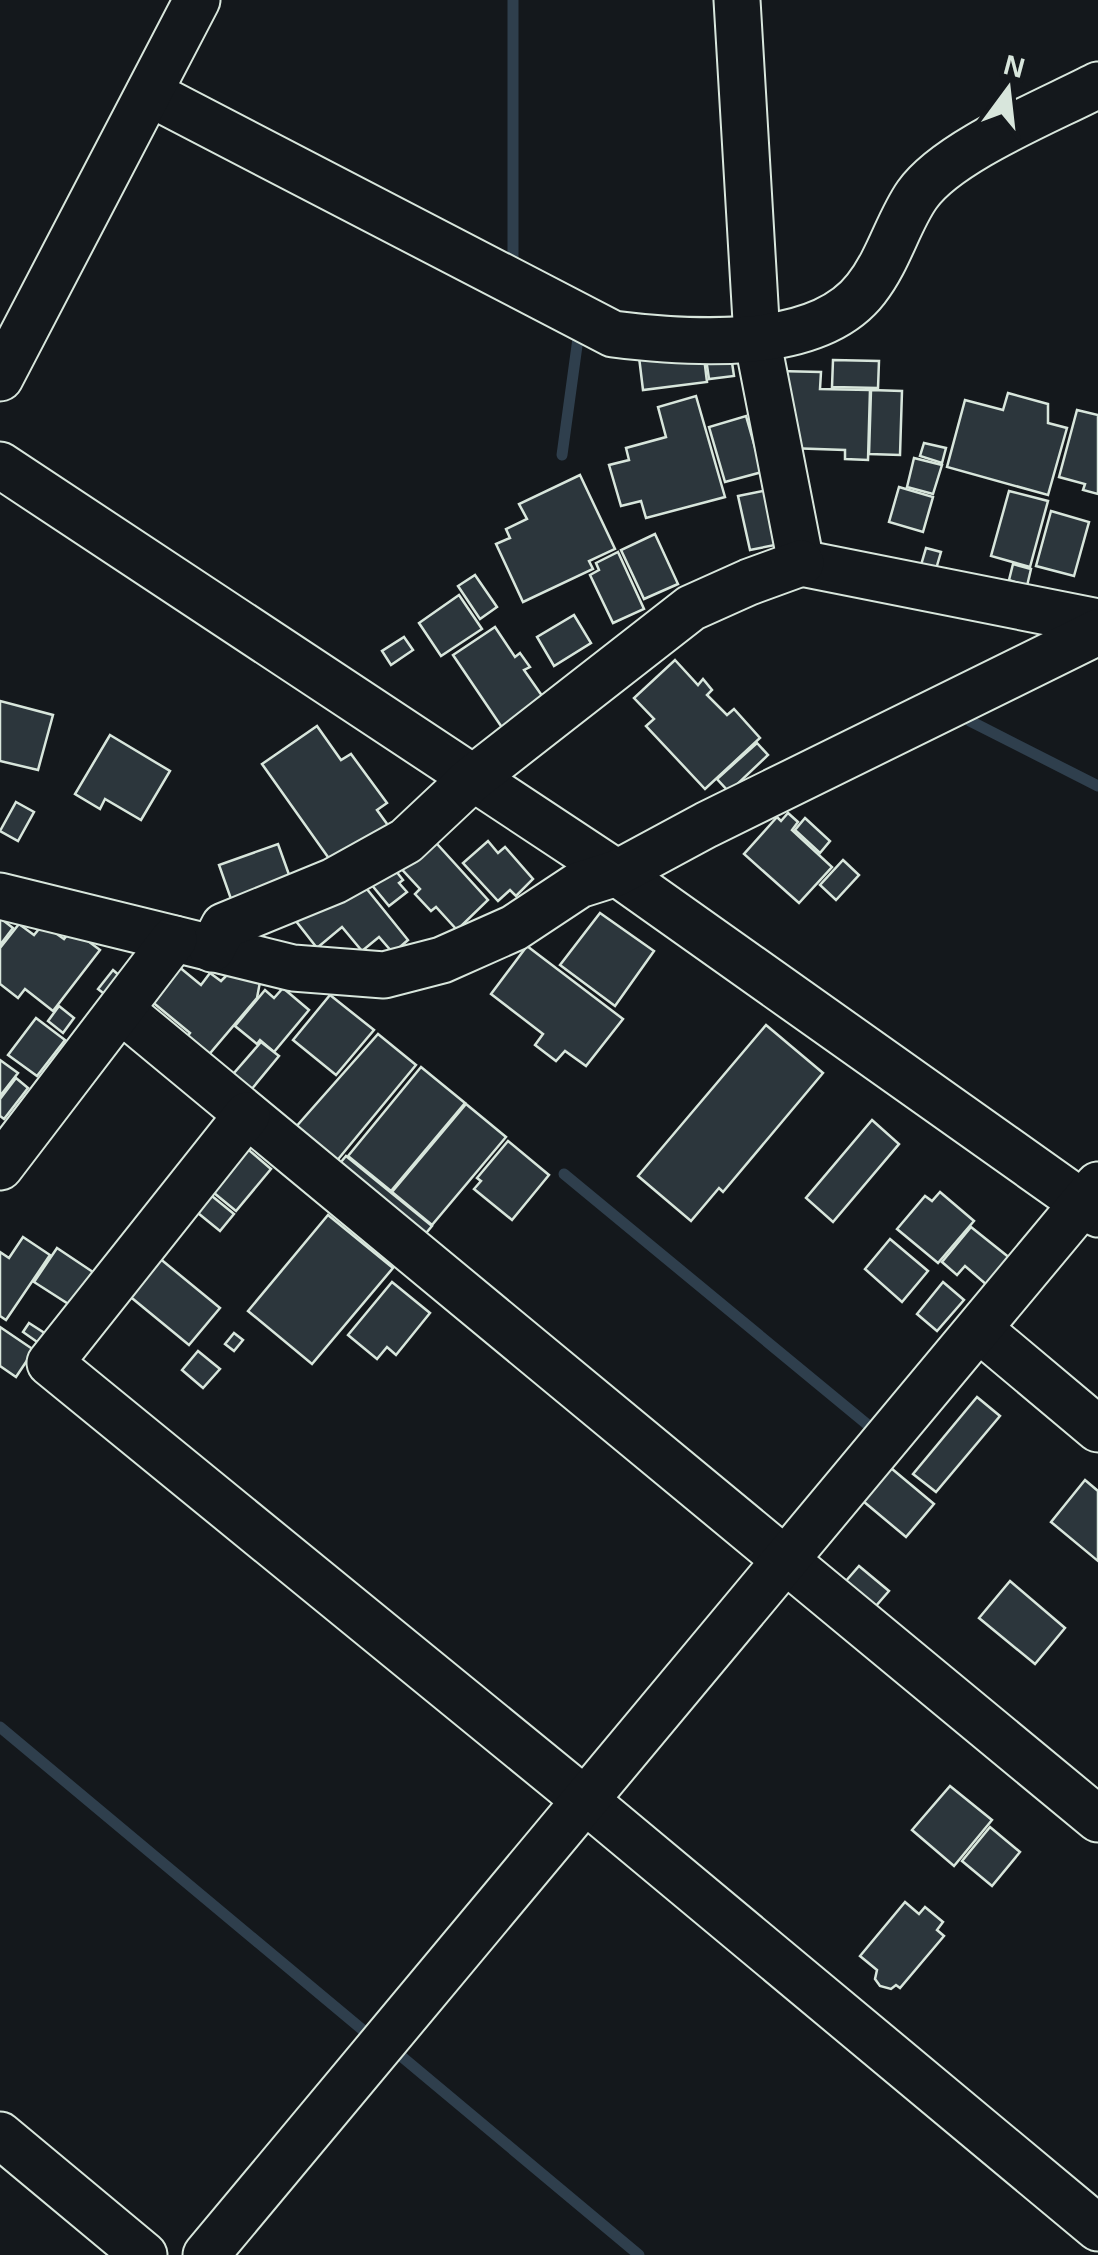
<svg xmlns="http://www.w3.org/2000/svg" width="1098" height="2255" font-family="Helvetica,sans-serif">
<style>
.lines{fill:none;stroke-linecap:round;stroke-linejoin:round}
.stream{stroke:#2f3f4d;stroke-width:11}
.building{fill:#2c363c;stroke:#d8e6dc;stroke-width:2.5}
.minor-casing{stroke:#d8e6dc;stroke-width:49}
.minor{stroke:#14181c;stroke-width:45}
</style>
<rect width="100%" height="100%" fill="#14181c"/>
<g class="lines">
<g class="stream">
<polyline points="513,0 513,266"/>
<polyline points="562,455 579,331 576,329"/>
<polyline points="970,721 1098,786"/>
<polyline points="564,1174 874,1430 877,1428"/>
<polyline points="0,1727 370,2036"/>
<polyline points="395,2051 639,2255"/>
</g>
</g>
<g class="building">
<polygon points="703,349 707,382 643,390 639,357"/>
<polygon points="730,349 734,376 709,379 705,352"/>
<polygon points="833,360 879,361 878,388 832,387"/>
<polygon points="778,371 821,372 820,389 870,390 868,460 845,459 845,450 788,448"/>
<polygon points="871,390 902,391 900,455 869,454"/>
<polygon points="1008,393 1048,404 1048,423 1067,428 1048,495 947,467 965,400 1003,410"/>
<polygon points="696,396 725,497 646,518 641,501 621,506 609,465 629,460 626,448 666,437 658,407"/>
<polygon points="1077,410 1098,415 1098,494 1083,490 1085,484 1059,477"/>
<polygon points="746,416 762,472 725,482 709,427"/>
<polygon points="924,443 946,448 942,463 920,456"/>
<polygon points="914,458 942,465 933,494 907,487"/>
<polygon points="580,475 615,549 589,561 593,569 523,602 496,544 510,538 506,529 527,519 519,504"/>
<polygon points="899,487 933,497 923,532 889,522"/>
<polygon points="768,490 780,544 750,550 738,496"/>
<polygon points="1009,491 1048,501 1030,567 991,556"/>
<polygon points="1051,511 1089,522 1074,576 1036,566"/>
<polygon points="655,534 678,584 644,599 621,550"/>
<polygon points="926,548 941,552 936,569 921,565"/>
<polygon points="618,552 644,609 613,623 590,575 599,570 596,563"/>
<polygon points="1013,564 1031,569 1027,586 1009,580"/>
<polygon points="475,575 497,607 480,619 458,586"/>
<polygon points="459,595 482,629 441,656 419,623"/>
<polygon points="574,615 591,643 554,666 537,637"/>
<polygon points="495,627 515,657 520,653 530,667 524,670 545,700 503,729 453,655"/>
<polygon points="404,637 413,650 391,665 382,651"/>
<polygon points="675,660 698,685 703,679 712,690 707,695 727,715 734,709 760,738 705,789 646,726 654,719 634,698"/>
<polygon points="0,701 53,715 38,770 0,761"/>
<polygon points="317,726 341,760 351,754 387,803 377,810 390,828 335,867 262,764"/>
<polygon points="110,735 170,771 141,820 105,799 100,809 75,794"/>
<polygon points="757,743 768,755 729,792 717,779"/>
<polygon points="16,802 34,812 18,841 0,831"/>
<polygon points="788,813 798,822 792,830 832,867 799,903 744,854 777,817 781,821"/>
<polygon points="805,818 830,841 820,853 795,830"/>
<polygon points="428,834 488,900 457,930 436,907 431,911 415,894 420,889 396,863"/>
<polygon points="488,841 498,853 505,847 533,879 516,896 510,890 498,901 463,863"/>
<polygon points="278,844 292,883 231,899 219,865"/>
<polygon points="843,860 859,875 836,900 820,885"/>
<polygon points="388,861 403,880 399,883 407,892 389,906 366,878"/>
<polygon points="358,878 408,940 393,953 379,937 362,951 342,927 317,948 292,916"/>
<polygon points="600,913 654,951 615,1006 560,965"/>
<polygon points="0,918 13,928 0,945"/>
<polygon points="19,924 34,935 43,924 64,939 72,929 100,950 53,1011 25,989 18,998 0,984 0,948"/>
<polygon points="527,946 623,1019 586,1066 565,1051 556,1061 535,1045 543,1034 491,994"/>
<polygon points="178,966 201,985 210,973 221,981 228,974 260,982 257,998 206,1058 184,1041 190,1033 150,1000"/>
<polygon points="113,970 121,977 107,996 98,989"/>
<polygon points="283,988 309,1010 274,1052 260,1040 257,1044 235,1026 265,990 274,998"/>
<polygon points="330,995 374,1030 336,1075 293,1040"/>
<polygon points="59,1006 74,1018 63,1033 48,1021"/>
<polygon points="36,1018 65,1040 37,1076 8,1055"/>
<polygon points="766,1025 823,1073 723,1192 719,1188 691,1221 638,1176"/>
<polygon points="378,1034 416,1065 335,1163 294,1129"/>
<polygon points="261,1042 279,1056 246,1096 227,1081"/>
<polygon points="0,1060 18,1073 0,1096"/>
<polygon points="421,1067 465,1103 391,1191 348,1156"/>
<polygon points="16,1078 28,1088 4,1119 0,1116 0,1099"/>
<polygon points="466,1104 506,1137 432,1225 392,1192"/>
<polygon points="872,1120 899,1144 833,1222 806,1198"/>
<polygon points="508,1141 549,1175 512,1220 474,1189 481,1181 477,1178"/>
<polygon points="243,1145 271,1169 236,1211 208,1188"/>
<polygon points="346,1156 432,1226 422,1238 336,1168"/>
<polygon points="207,1192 234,1214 220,1231 193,1209"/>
<polygon points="940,1192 974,1221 938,1263 897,1229 925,1196 932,1201"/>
<polygon points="328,1215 393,1268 312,1364 248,1311"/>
<polygon points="971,1227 1011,1259 988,1286 965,1266 957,1275 942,1262"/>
<polygon points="23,1237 50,1255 6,1320 0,1316 0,1252 9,1258"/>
<polygon points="890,1239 928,1271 902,1302 865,1269"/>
<polygon points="57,1248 93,1272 70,1305 34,1282"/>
<polygon points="158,1257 220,1308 189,1345 127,1294"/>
<polygon points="392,1282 430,1313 396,1355 387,1347 377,1359 348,1335"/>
<polygon points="943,1282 964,1300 937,1331 917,1314"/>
<polygon points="29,1323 46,1334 40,1344 23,1332"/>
<polygon points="0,1327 34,1350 16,1377 0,1366"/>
<polygon points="234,1333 243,1340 234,1351 225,1344"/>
<polygon points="198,1351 220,1369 203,1388 182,1370"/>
<polygon points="977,1397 1000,1416 936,1492 913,1474"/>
<polygon points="885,1463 934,1504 906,1537 857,1496"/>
<polygon points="1085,1480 1098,1491 1098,1561 1051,1522"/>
<polygon points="859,1566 889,1591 868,1615 838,1590"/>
<polygon points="1010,1581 1065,1628 1035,1664 979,1618"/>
<polygon points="950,1786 992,1820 954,1866 912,1830"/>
<polygon points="990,1827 1020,1852 992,1886 962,1861"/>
<polygon points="905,1902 919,1914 925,1907 943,1922 937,1930 944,1936 900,1988 896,1985 891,1989 880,1986 875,1979 877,1970 860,1956"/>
</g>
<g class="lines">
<defs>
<g id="minor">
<polyline points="737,0 757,338 801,563 1098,622"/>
<path d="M 149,93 L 613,334 C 686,343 816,354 866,289 C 889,260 898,222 917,195 C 948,151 1048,111 1098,85"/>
<polyline points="0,378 197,0"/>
<polyline points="0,465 617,873 1098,1214"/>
<polyline points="0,896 293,968 384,975 442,960 514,928 579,885 617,873 706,825 1098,632"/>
<polyline points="212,949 224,926 334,881 406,841 472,779 691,608 749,582 801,563"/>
<polyline points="121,1010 1098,1819"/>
<polyline points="247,1115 50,1363 586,1801 1098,2228"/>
<polyline points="0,1167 174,939"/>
<polyline points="980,1330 1098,1429"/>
<polyline points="0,2135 144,2255"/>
<polyline points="206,2255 1098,1185"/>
</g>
</defs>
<use href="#minor" class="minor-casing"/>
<use href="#minor" class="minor"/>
</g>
<g transform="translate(1008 90) rotate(15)" stroke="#14181c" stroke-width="8" paint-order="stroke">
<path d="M0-8L18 38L0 25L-18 38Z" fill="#d8e6dc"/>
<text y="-15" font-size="28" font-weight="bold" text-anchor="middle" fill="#d8e6dc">N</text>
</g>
</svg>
